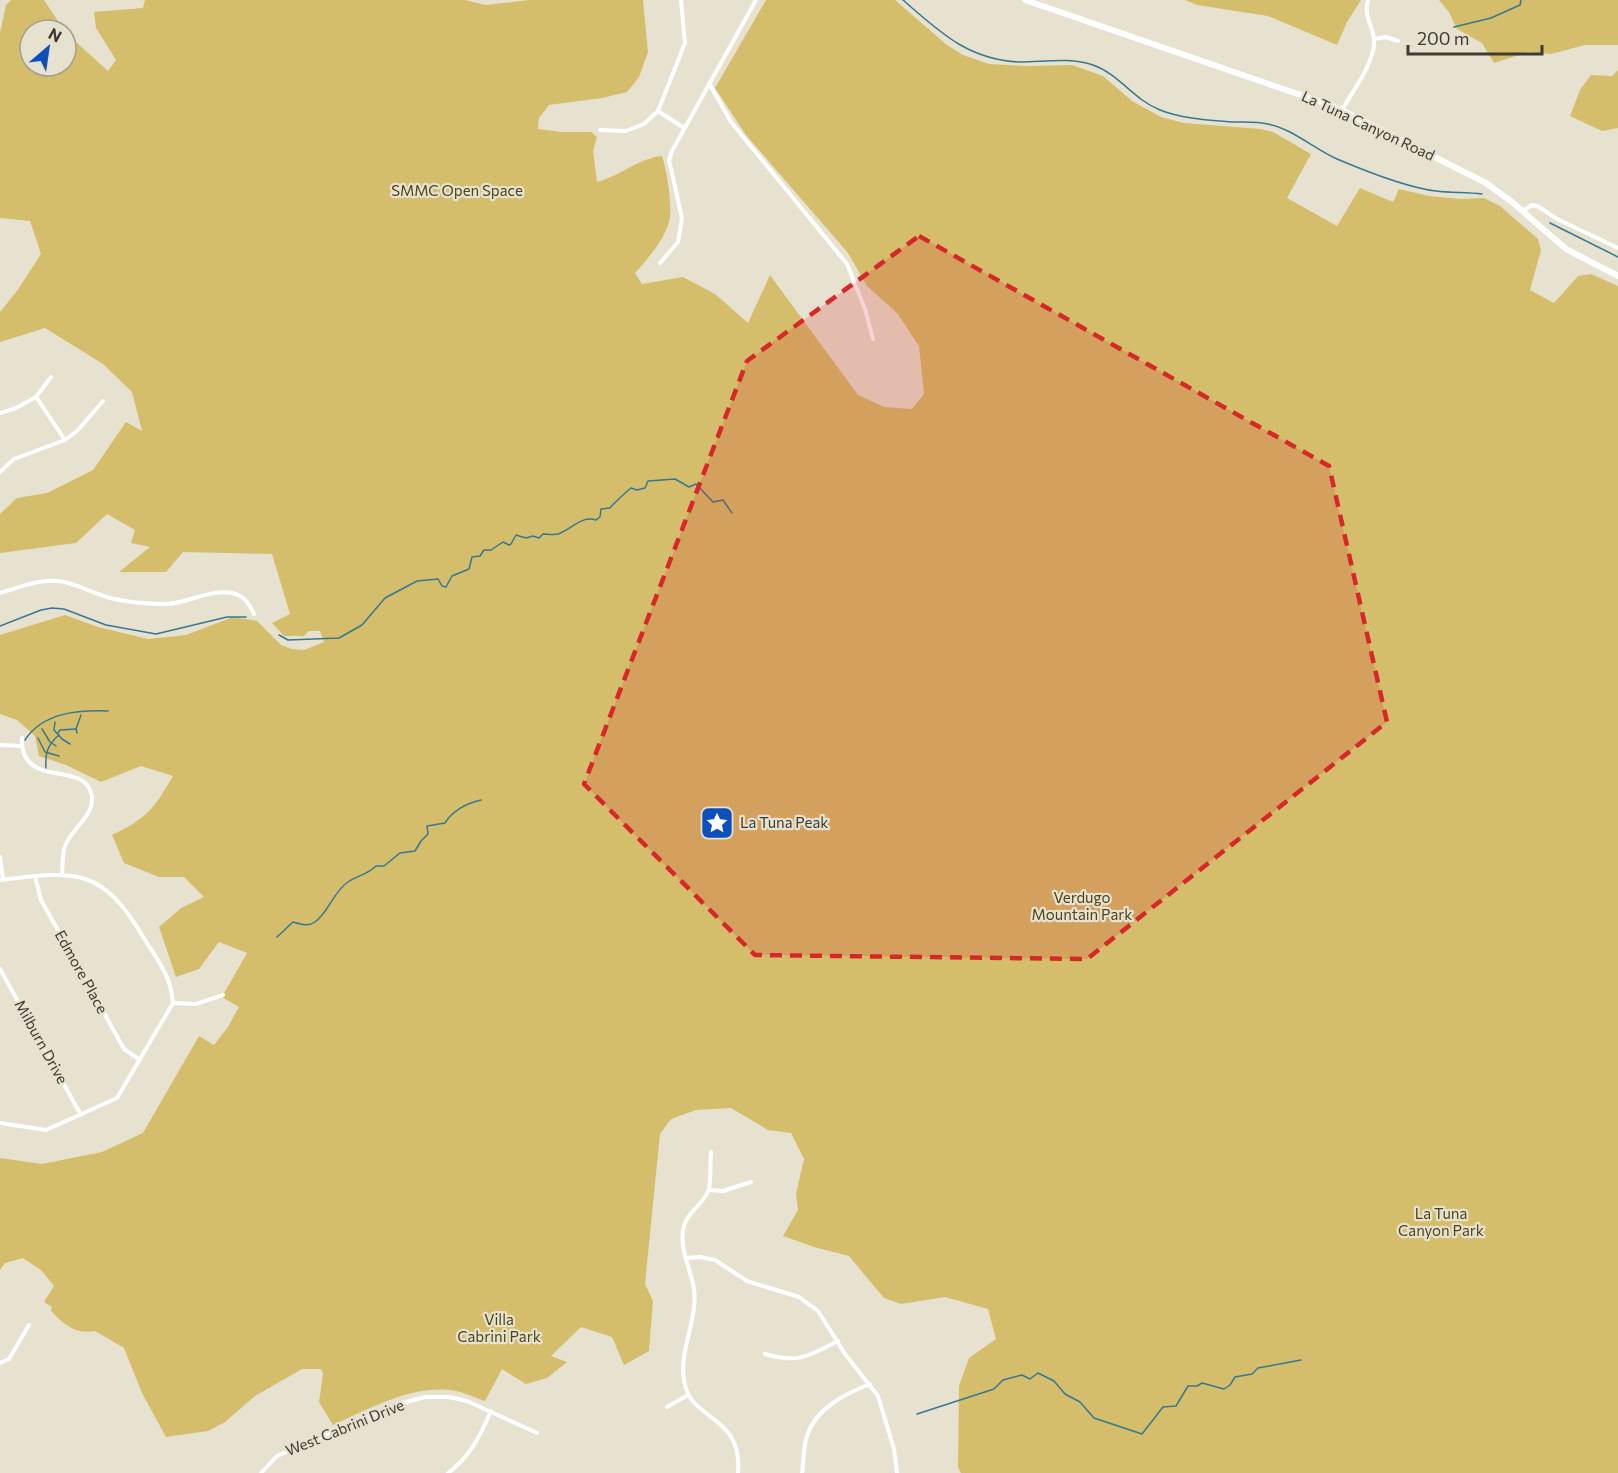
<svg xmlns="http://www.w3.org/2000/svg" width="1618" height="1473" font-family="Commissioner,sans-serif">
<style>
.green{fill:#d4be6b}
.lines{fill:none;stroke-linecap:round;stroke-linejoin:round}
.stream{stroke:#377891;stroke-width:1.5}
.minor{stroke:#fff;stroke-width:4}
.primary{stroke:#fff;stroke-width:6}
.marked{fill:#d62828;fill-opacity:0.2;stroke:#d62828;stroke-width:4.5;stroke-dasharray:12 8;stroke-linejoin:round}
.labels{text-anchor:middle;stroke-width:4.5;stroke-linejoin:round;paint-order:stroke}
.street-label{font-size:15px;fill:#3d3b33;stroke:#e7e2cf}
.park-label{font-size:15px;fill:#4e4316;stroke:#e7e2cf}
.poi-label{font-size:15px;fill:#3d3b33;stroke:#e7e2cf;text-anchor:start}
</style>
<rect width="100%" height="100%" fill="#e7e2cf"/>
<g class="green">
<path d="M 11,0 L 44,0 L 64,30 L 30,30 L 30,66 L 66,66 L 66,33 L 108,71 L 116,60 L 96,28 L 94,12 L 143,8 L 145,0 L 465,0 L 486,5 L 529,0 L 643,0 L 648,52 L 639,77 L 627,92 L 602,98 L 549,105 L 539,118 L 538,129 L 562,132 L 591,132 L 597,137 L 593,151 L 597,182 C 620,176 639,158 662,156 C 667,171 673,207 669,222 C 663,242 648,258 635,273 L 642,284 L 683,277 L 715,294 L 748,323 L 770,275 L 858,395 L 884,407 L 912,409 L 924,394 L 919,346 L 897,313 L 867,286 L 848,253 L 746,135 L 715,88 L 766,0 L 895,0 L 947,45 L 963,55 L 989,64 L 1028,66 L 1072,65 L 1103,76 L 1132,101 L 1161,117 L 1184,123 L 1261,129 L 1273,132 L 1311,154 L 1287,198 L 1337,226 L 1360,188 L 1393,202 L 1399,189 L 1429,196 L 1461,199 L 1484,198 L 1500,206 L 1538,239 L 1541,250 L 1530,290 L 1554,303 L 1578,276 L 1591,274 L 1618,286 L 1618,1473 L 961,1473 L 958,1467 L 959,1386 L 969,1358 L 996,1339 L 988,1309 L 945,1297 L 901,1304 L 884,1298 L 849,1256 L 814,1247 L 783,1236 L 798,1210 L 796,1194 L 804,1159 L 791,1133 L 768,1130 L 731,1108 L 696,1110 L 671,1119 L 660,1134 L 645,1284 L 653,1301 L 649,1351 L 624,1365 L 612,1337 L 581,1327 L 551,1356 L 567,1362 L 547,1378 L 526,1384 L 502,1369 L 485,1401 C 473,1397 462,1391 449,1390 C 409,1386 369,1409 333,1425 L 319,1402 L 323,1374 L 321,1369 L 302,1369 L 255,1396 L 225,1422 L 208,1431 L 166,1437 L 142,1393 L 124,1348 L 95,1331 C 76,1335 63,1324 51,1311 L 52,1307 L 44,1302 L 54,1286 L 42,1271 L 23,1258 L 5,1263 L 0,1270 L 0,1158 L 42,1164 L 102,1152 L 143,1133 L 199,1036 L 214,1045 L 228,1027 L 239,1007 L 222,997 L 247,953 L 219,942 L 199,969 L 176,977 L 159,927 L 181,908 L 204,897 L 184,877 L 159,877 L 124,863 L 112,835 C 146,819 154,809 173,776 L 141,766 L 101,782 L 66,765 L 39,756 L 35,736 L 17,720 L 0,714 L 0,635 L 65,615 L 98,627 L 148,639 L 186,635 L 233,617 L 257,621 L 281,645 L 292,649 L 304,650 L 324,642 L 320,631 L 309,631 L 304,636 L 284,636 L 272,623 L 290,614 L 272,554 L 183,552 L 166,572 L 119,572 L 150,547 L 131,543 L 135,530 L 107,514 L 76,543 L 0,553 L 0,514 L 17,498 L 47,493 L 93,470 L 126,422 L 142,431 L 132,392 L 103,364 L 45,328 L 0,342 L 0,312 L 17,291 L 41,254 L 30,221 L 0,218 L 0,33 L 6,5 Z"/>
<polygon points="1185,0 1361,0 1347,22 1337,45 1268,16 1197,5"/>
<polygon points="1439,0 1618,0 1618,45 1585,45 1551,54 1528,52 1494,63 1482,43 1457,29 1449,12"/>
<polygon points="1618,70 1618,128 1602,131 1570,116 1580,90 1591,75 1612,76"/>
</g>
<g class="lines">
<g class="stream">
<path d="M 903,0 C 940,32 968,60 1020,62 C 1044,62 1070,57 1093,65 C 1119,74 1134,100 1160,110 C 1183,119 1208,120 1232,122 C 1244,122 1256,121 1268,124 C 1293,129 1314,149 1337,159 C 1363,170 1409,188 1436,191 C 1451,193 1467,192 1482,194"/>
<polyline points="1454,27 1491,18 1520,5 1521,0"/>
<polyline points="1550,223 1618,257"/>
<polyline points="0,626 41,610 52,608 64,609 106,625 156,634 227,617 246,617"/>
<path d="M 279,635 L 288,640 L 339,638 L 362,625 L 385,598 L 417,581 L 438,579 L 442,586 L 446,587 L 452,576 L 469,569 L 472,557 L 480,556 L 484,550 L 491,550 L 503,542 L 509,545 L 511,544 L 516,535 L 526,538 L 533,536 L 539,538 L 543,534 C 547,534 554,535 558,534 C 571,530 581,515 596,520 L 600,517 L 601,509 L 610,508 C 612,505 627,491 631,488 L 637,490 L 645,488 L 648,481 L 675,479 L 689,487 L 696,484 L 713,502 L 723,500 L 732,513"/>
<polyline points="55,722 54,730 62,739 70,744"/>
<polyline points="42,729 50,742 56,746"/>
<polyline points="58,733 60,730 76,729"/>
<polyline points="77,733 76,729 81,715"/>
<polyline points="38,738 45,752 59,756"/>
<path d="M 25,740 C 43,712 79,710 108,711"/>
<path d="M 46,768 C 45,754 47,745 59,735"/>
<path d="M 277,937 L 293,922 C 300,924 308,927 315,922 C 329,912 333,892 348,882 C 358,875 367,875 376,866 L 384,866 L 400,853 L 415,851 L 421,841 L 428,834 L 427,826 L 445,823 C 452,811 467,803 481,800"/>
<polyline points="917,1414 994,1389 1003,1380 1022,1375 1030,1379 1038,1373 1054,1381 1065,1394 1080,1402 1094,1418 1142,1434 1163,1407 1176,1406 1188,1386 1197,1386 1202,1383 1224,1389 1230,1385 1235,1377 1252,1374 1258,1368 1301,1360"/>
</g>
<g class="minor">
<polyline points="1374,39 1386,37 1398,41"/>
<polyline points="709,83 731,122 847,264 865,309 873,339"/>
<path d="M 1342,110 C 1352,92 1375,62 1374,41 C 1374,26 1363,18 1368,0"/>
<polyline points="658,111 684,128"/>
<polyline points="600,130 626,131 644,124 658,111 685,43 681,0"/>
<polyline points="1523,211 1532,205 1539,207 1557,219 1618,248"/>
<polyline points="660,263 678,242 682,218 669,160 672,151 756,0"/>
<polyline points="36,397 65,440"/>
<polyline points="0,413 16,408 36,397 51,377"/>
<polyline points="0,472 14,459 65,440 77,431 103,401"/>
<path d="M 0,593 C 19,588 37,579 58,581 C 76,583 92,593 110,598 C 127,602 147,604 165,604 C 187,604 209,589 232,593 C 244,595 249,604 254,614"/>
<path d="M 22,738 C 21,745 22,749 25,756 C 39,784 87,763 92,797 C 94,816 71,829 65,846 C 62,854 63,865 62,874"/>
<polyline points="0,745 21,746"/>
<polyline points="0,857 3,879"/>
<polyline points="35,876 41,900 124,1049 140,1060"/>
<path d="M 0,880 C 78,870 103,868 145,940 C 153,953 163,966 168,980 C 171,987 172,995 173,1003"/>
<polyline points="0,969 81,1115"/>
<polyline points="0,1123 46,1130 117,1098 173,1003 196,1004 223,995"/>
<path d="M 711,1152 C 710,1164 711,1178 709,1189 C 705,1203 687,1212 684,1226 C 678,1247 691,1269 694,1289 C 698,1319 679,1350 684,1380 C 689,1422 743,1413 738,1473"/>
<polyline points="709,1190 723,1191 751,1182"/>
<polyline points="686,1258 700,1257 715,1260 747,1281 799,1297 818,1311 845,1354 878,1396 894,1449 897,1473"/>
<path d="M 765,1354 C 799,1364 808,1356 838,1341"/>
<polyline points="0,1363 9,1359 29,1325"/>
<polyline points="667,1407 688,1395"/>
<polyline points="261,1473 277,1456 399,1404 425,1397 449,1397 467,1401 537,1433"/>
<path d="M 448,1473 C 470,1457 480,1436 491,1411"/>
<path d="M 802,1473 C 804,1461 803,1447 807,1436 C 816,1408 845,1394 870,1384"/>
</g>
<polyline class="primary" points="1025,0 1321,102 1341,110 1486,183 1512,202 1566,249 1618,276"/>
</g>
<path class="marked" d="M 919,236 L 1329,466 L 1387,722 L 1087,959 L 755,955 L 584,784 L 747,361 Z"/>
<defs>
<symbol id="sight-square" viewBox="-11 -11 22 22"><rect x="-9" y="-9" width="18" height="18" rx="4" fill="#0d50bb" stroke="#e7e2cf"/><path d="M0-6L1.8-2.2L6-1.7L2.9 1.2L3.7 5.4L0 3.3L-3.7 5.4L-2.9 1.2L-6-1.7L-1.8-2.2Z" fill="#fff"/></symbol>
</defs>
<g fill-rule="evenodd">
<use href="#sight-square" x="698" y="804" width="38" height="38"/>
</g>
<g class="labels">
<g class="street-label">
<text transform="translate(1368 126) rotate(25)" y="5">La Tuna Canyon Road</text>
<text transform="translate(81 972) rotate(61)" y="5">Edmore Place</text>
<text transform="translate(41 1042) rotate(61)" y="5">Milburn Drive</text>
<text transform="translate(345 1428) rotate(-22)" y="5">West Cabrini Drive</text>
</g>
<g class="park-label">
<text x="457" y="196">SMMC Open Space</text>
<text x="1082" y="903">Verdugo<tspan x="1082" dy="17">Mountain Park</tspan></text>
<text x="1441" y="1219">La Tuna<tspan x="1441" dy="17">Canyon Park</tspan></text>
<text x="499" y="1325">Villa<tspan x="499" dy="17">Cabrini Park</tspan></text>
</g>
<g class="poi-label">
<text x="740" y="828">La Tuna Peak</text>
</g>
</g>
<g transform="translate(48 48) rotate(29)"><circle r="28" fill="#e7e2cf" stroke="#a39f91" stroke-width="1.5"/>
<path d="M0-4.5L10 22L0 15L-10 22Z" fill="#0d50bb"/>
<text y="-9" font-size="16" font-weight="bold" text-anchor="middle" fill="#3d3b33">N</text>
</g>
<path d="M1408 45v9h134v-9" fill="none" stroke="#3d3b33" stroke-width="3"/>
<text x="1417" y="45" font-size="18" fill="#3d3b33" stroke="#e7e2cf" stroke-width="4.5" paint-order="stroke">200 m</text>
</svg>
